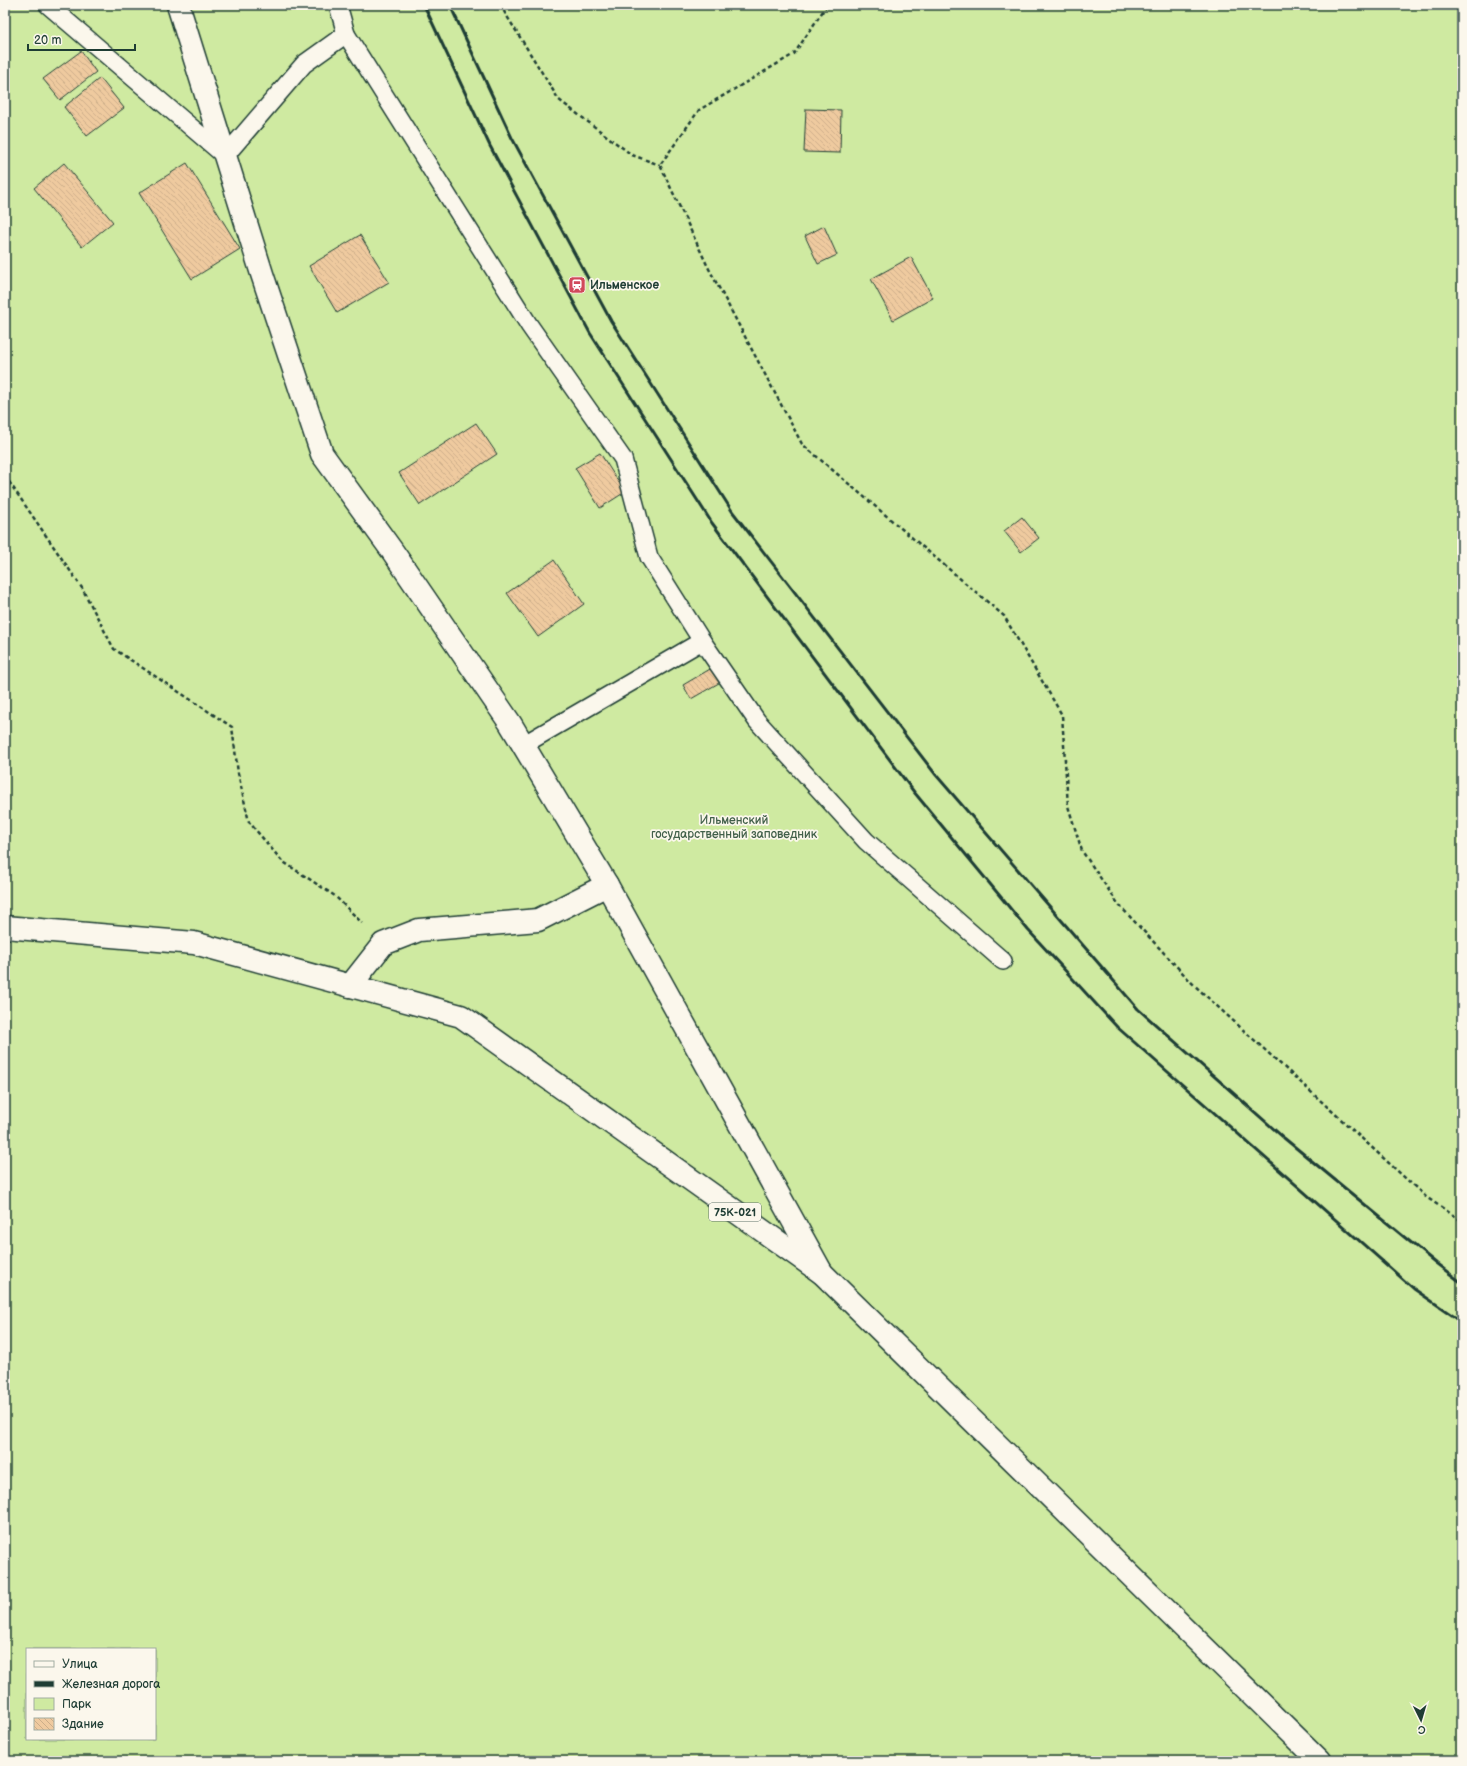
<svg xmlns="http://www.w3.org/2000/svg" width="1467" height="1766" font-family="'Balsamiq Sans',sans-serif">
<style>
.park{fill:#cfeaa1;stroke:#77946a;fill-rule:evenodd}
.building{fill:url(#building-back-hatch);stroke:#1f3d34}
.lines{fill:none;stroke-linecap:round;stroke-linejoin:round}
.service-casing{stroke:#1f3d34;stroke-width:20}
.minor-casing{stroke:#1f3d34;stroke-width:25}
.primary-casing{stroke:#1f3d34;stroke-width:25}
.path{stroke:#1f3d34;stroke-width:2.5;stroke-dasharray:4 3;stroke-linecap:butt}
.service{stroke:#fbf7ec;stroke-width:17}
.minor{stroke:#fbf7ec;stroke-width:22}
.primary{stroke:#fbf7ec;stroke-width:22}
.rail{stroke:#1f3d34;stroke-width:3}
.labels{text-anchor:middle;stroke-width:3.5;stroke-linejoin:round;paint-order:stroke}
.shield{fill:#fbf7ec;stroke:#61756b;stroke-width:1}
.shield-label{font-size:11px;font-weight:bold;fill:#1f3d34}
.poi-label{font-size:12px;font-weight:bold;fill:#1f3d34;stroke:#fbf7ec;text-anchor:start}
.park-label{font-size:12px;fill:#42604a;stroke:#fbf7ec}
</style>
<defs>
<pattern id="building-back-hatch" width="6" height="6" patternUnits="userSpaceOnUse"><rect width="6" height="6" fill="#efca9f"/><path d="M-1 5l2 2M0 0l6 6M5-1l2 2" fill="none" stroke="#ccae8a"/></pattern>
</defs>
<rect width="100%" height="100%" fill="#fbf7ec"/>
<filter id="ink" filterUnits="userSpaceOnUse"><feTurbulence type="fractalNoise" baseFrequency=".025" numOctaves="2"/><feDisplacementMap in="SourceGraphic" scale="8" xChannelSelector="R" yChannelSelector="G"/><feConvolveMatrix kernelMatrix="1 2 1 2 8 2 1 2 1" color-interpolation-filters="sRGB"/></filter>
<g filter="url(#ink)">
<path class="park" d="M 5,5 L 1462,5 L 1462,1761 L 5,1761 ZM 27,1649 L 155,1649 L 155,1739 L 27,1739 Z"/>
<g class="building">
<polygon points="81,51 96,72 60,100 43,79"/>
<polygon points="100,78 124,108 87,136 64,107"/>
<polygon points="806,109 841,110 840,153 804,152"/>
<polygon points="64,163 113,222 82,247 34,188"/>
<polygon points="187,163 240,249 192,279 139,193"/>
<polygon points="824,226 837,255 818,264 805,236"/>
<polygon points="360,235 389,282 337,313 309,266"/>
<polygon points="911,257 933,298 893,320 871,279"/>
<polygon points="476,423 497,454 420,505 399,473"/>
<polygon points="600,453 625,492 600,508 575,468"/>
<polygon points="1022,517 1039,538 1021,552 1004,531"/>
<polygon points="554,560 584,604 538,637 507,593"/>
<polygon points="722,662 731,676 691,699 683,685"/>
</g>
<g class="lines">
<defs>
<g id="service">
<polyline points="48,5 225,156 304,64 346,34 529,325 623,459 649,557 702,641"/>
<polyline points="338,5 346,34"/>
<polyline points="523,745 702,641 757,721 866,841 1003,961"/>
</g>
<g id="minor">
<polyline points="178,5 262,274 322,454 393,552 510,723 607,885 822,1273"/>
<polyline points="350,986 383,944 419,930 538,920 607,885"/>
</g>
<polyline id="primary" points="5,927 194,943 461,1016 822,1273 1320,1761"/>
</defs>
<use href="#service" class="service-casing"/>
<use href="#minor" class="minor-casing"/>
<use href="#primary" class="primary-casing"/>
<g class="path">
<polyline points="500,5 559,100 632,155 660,165"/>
<polyline points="827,5 794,54 699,110 660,165 708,267 802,444 1004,616 1062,715 1068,806 1082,851 1119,905 1194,985 1426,1197 1462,1221"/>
<polyline points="5,476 82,588 114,649 232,727 238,773 249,822 282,861 335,896 362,923"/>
</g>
<use href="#service" class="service"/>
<use href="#minor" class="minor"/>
<use href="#primary" class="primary"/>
<g class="rail">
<polyline points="424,5 490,146 590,333 712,523 914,792 1028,930 1117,1027 1414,1289 1462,1322"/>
<polyline points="450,5 512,138 611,321 732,511 936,775 1138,1009 1284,1138 1437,1264 1462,1283"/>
</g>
</g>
</g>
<defs>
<symbol id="station-square" viewBox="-11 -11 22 22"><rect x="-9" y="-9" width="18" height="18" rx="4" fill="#d1495b" stroke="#fbf7ec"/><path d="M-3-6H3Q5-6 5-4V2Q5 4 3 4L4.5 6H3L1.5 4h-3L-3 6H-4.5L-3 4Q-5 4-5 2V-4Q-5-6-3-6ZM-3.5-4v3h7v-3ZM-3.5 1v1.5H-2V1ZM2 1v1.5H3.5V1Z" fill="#fff"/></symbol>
</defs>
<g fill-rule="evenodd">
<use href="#station-square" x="567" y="275" width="20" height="20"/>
</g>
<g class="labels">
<rect class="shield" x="709" y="1203" width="52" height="18" rx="3"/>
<g class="shield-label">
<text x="735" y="1216">75К-021</text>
</g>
<g class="poi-label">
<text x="590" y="289">Ильменское</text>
</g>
<g class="park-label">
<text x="734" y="824">Ильменский<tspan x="734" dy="14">государственный заповедник</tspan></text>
</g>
</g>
<rect width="1467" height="1766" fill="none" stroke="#fbf7ec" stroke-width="20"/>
<rect x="10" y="10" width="1447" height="1746" fill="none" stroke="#1f3d34" stroke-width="1.5" filter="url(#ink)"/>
<rect x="26" y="1648" width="130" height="92" fill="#fbf7ec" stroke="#a3ada2"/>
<rect x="34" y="1661" width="20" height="6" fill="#fbf7ec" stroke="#a3ada2"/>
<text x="62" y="1668" font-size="12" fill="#1f3d34">Улица</text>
<rect x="34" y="1681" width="20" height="6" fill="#1f3d34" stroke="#a3ada2"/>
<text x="62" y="1688" font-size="12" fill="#1f3d34">Железная дорога</text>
<rect x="34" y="1698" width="20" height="12" fill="#cfeaa1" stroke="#a3ada2"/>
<text x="62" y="1708" font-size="12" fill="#1f3d34">Парк</text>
<rect x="34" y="1718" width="20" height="12" fill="url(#building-back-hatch)" stroke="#a3ada2"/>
<text x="62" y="1728" font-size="12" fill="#1f3d34">Здание</text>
<g transform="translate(1421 1720) rotate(175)" stroke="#fbf7ec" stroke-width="3" paint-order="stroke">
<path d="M0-3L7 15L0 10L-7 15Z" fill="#1f3d34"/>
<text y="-6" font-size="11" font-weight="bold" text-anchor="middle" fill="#1f3d34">С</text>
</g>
<path d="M28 44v6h107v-6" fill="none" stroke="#1f3d34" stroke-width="2"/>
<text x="34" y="44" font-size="12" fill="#1f3d34" stroke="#fbf7ec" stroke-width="3" paint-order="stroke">20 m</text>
</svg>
